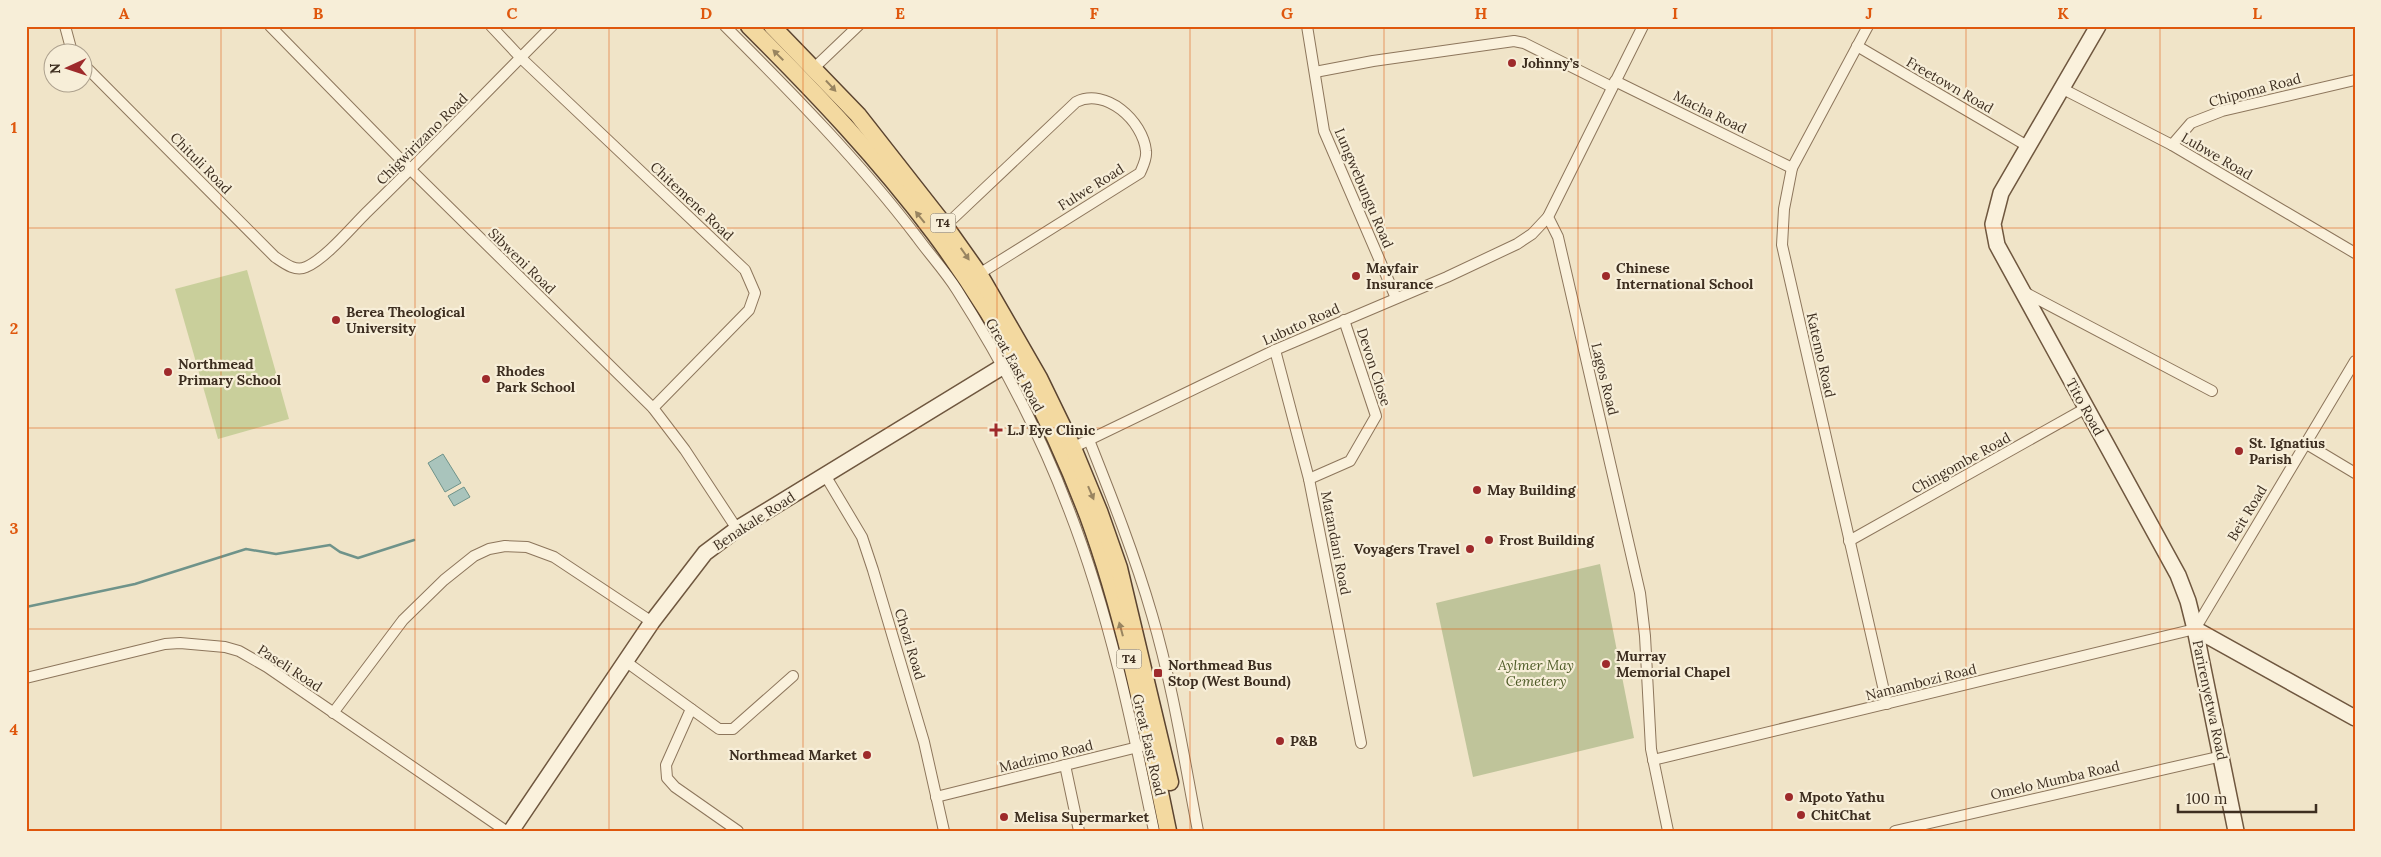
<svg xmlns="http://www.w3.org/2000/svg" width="2381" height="857" font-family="Lora,serif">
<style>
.green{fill:#c9cf9b}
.cemetery{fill:#bfc49a}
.water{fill:#a9c4bc;stroke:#6f938a}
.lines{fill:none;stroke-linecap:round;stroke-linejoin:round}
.stream{stroke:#6f938a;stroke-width:2.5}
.street-casing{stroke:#8d765c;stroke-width:12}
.secondary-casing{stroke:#6f573f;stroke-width:18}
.primary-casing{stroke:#5b4430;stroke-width:19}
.street{stroke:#faf1dc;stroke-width:10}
.secondary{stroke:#faf1dc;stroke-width:15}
.primary{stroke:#f3d9a0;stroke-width:16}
.oneway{fill:#988460}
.grid{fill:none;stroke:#df570d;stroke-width:1;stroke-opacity:0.55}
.poi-dot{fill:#9e2a2b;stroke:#f7eed8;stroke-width:2}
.labels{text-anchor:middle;stroke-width:4.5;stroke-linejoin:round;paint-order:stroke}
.shield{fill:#f7eed8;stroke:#756857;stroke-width:1}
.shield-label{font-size:12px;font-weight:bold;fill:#3d2e20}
.poi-label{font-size:14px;font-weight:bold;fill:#3d2e20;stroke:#f7eed8;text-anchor:start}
.street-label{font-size:14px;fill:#3d2e20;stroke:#f7eed8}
.park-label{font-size:14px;font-style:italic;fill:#4d5a26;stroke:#f7eed8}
.neatline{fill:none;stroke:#df570d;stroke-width:2}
.grid-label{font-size:16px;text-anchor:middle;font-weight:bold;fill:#df570d}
</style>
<rect width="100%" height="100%" fill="#f0e4c8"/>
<polygon class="green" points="247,270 289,419 218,439 175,289"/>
<polygon class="cemetery" points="1600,564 1634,738 1473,777 1436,603"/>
<g class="water">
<polygon points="443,454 461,483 445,492 428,463"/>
<polygon points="464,487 470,497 454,506 448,496"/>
</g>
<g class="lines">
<polyline class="stream" points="26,607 135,584 246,549 276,554 330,545 340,552 358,558 414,540"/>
<defs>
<g id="street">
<polyline points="65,26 72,52"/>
<polyline points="270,26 411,170 653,408 685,450 737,529"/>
<polyline points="491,26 521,58 745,270 755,293 749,310 653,408"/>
<path d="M 725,26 C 793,94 859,161 917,237 C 930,255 945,271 957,290 C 1001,359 1040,433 1069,510 C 1109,613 1132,723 1154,831"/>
<polyline points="1307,26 1324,131 1396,298"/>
<polyline points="1643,26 1548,217 1558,237 1640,593 1645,636 1651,749 1668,831"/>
<polyline points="1868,26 1792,168 1784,209 1782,245 1887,704"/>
<polyline points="1857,46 2029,147"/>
<path d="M 82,63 L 275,257 C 284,263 295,272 306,267 C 325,259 351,228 366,213 C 429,152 490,88 552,26"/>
<polyline points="814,68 858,26"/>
<polyline points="1315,72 1373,61 1514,41 1524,43 1612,87"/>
<polyline points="1615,81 1792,168"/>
<polyline points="2063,89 2172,145 2355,253"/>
<polyline points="2172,145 2191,123 2222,111 2355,80"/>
<path d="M 945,226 L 1076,102 C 1106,87 1143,121 1146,151 C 1147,159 1143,166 1140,173 L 979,274"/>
<polyline points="2024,292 2212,391"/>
<polyline points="1275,350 1309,479 1361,743"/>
<path d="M 1089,440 C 1112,498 1135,556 1152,615 C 1173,686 1184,759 1198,831"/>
<polyline points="2305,443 2355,473"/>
<polyline points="1070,449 1275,350 1447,277 1517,244 1532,234 1548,217"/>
<polyline points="825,475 862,537 873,570 924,742 944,831"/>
<polyline points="1309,479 1350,461 1376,416 1344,320"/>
<polyline points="1849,541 2086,408"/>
<polyline points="625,661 719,729 733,729 793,676"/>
<polyline points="26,678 165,644 180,643 225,647 239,651 267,667 506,831"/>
<polyline points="691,709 666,765 667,778 675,787 738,831"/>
<polyline points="333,713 403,620 444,580 474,556 489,549 505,546 527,547 554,557 652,622"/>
<polyline points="1653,760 2195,629 2355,361"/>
<polyline points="1065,765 1079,831"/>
<polyline points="936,797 1142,746"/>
<polyline points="1895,831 2222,756"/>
</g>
<g id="secondary">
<polyline points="2098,26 2001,193 1993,224 1997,245 2178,575 2188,601 2195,629 2236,831"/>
<polyline points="2195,629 2355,718"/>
<polyline points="511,831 652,622 705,553 737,529 1015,359"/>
</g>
<g id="primary">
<path d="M 749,26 C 815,92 879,159 935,234 C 998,319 1050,416 1088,516 C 1125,617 1146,725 1168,831"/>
<polyline points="772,26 858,115 945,226 979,274 1039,378 1073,448 1099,511 1119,568 1170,782"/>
</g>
</defs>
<use href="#street" class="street-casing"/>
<use href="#secondary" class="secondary-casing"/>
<use href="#primary" class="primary-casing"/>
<use href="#street" class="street"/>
<use href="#secondary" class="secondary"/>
<use href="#primary" class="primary"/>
</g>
<defs><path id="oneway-solid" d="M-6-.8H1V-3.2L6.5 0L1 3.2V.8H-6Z" transform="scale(1.25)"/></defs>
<g class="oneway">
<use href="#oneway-solid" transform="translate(778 55) rotate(-135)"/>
<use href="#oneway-solid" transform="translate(831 86) rotate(47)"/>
<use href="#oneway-solid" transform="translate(920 217) rotate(-129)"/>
<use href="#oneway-solid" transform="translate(965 254) rotate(55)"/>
<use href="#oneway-solid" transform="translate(1091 493) rotate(67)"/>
<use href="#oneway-solid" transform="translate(1121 629) rotate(-105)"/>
</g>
<path class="grid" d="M 221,26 L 221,831M 415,26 L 415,831M 609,26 L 609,831M 803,26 L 803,831M 997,26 L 997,831M 1190,26 L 1190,831M 1384,26 L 1384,831M 1578,26 L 1578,831M 1772,26 L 1772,831M 1966,26 L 1966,831M 2160,26 L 2160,831M 26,228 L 2355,228M 26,428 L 2355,428M 26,629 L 2355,629"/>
<g class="poi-dot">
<circle cx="1512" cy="63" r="5"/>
<circle cx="1356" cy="276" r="5"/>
<circle cx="1606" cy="276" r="5"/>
<circle cx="336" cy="320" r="5"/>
<circle cx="168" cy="372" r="5"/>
<circle cx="486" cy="379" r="5"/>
<path d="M993.5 422.5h5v5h5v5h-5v5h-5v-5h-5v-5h5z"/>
<circle cx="2239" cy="451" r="5"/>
<circle cx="1477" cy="490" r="5"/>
<circle cx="1489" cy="540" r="5"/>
<circle cx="1470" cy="549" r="5"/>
<circle cx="1606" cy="664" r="5"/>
<rect x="1153" y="668" width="10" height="10" rx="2.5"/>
<circle cx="1280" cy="741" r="5"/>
<circle cx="867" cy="755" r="5"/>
<circle cx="1789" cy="797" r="5"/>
<circle cx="1801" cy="815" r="5"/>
<circle cx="1004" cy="817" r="5"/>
</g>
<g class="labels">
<g class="shield">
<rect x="930.5" y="213.5" width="25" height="19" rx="4"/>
<rect x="1116.5" y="649.5" width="25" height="19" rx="4"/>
</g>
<g class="shield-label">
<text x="943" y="227">T4</text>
<text x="1129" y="663">T4</text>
</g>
<g class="poi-label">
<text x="1522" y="68">Johnny’s</text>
<text x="1366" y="273">Mayfair<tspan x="1366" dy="16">Insurance</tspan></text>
<text x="1616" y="273">Chinese<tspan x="1616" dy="16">International School</tspan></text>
<text x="346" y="317">Berea Theological<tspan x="346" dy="16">University</tspan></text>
<text x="178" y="369">Northmead<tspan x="178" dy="16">Primary School</tspan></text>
<text x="496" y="376">Rhodes<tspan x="496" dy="16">Park School</tspan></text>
<text x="1007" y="435">L.J Eye Clinic</text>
<text x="2249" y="448">St. Ignatius<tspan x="2249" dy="16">Parish</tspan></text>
<text x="1487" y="495">May Building</text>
<text x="1499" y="545">Frost Building</text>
<text x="1460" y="554" text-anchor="end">Voyagers Travel</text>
<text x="1616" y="661">Murray<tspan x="1616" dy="16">Memorial Chapel</tspan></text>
<text x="1168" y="670">Northmead Bus<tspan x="1168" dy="16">Stop (West Bound)</tspan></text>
<text x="1290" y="746">P&amp;B</text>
<text x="857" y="760" text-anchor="end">Northmead Market</text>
<text x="1799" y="802">Mpoto Yathu</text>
<text x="1811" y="820">ChitChat</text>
<text x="1014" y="822">Melisa Supermarket</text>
</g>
<g class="street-label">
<text transform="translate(1950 85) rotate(30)" y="5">Freetown Road</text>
<text transform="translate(2255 90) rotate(-15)" y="5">Chipoma Road</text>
<text transform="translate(1710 112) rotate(26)" y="5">Macha Road</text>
<text transform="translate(422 139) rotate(-45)" y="5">Chigwirizano Road</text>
<text transform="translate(2217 156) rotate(30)" y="5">Lubwe Road</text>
<text transform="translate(201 163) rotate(45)" y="5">Chituli Road</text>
<text transform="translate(1091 187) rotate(-32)" y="5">Fulwe Road</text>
<text transform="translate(1364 188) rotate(67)" y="5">Lungwebungu Road</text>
<text transform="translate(692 201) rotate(43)" y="5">Chitemene Road</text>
<text transform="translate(522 261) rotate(44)" y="5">Sibweni Road</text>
<text transform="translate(1301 324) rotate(-24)" y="5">Lubuto Road</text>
<text transform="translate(1821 355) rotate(77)" y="5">Katemo Road</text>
<text transform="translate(1015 365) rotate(61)" y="5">Great East Road</text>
<text transform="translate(1374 367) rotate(72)" y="5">Devon Close</text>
<text transform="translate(1605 379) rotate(76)" y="5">Lagos Road</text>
<text transform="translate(2085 407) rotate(61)" y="5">Tito Road</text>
<text transform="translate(1961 463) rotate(-29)" y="5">Chingombe Road</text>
<text transform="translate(2247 513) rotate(-59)" y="5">Beit Road</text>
<text transform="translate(754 521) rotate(-33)" y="5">Benakale Road</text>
<text transform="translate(1336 543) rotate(79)" y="5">Matandani Road</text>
<text transform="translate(910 644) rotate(73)" y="5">Chozi Road</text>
<text transform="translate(290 668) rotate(33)" y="5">Paseli Road</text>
<text transform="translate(1921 682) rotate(-14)" y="5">Namambozi Road</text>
<text transform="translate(2210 700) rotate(78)" y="5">Parirenyetwa Road</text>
<text transform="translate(1149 745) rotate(77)" y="5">Great East Road</text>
<text transform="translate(1046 756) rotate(-14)" y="5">Madzimo Road</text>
<text transform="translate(2055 780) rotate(-13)" y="5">Omelo Mumba Road</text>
</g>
<g class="park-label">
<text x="1536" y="670">Aylmer May<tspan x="1536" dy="16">Cemetery</tspan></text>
</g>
</g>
<rect width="2381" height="857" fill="none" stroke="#f7eed8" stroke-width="55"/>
<g transform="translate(68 68) rotate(267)"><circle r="24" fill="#f7eed8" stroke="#ada18e"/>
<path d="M0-4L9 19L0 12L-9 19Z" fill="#9e2a2b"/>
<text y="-8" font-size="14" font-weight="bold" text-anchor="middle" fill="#3d2e20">N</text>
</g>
<path d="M2178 804v8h138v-8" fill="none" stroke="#3d2e20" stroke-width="2.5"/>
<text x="2186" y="804" font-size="15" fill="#3d2e20" stroke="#f7eed8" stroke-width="4" paint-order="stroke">100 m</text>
<rect x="28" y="28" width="2326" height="802" class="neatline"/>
<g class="grid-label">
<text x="124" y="19">A</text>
<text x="318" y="19">B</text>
<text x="512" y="19">C</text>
<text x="706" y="19">D</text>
<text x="900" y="19">E</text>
<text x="1094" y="19">F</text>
<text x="1287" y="19">G</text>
<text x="1481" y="19">H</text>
<text x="1675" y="19">I</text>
<text x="1869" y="19">J</text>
<text x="2063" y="19">K</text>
<text x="2257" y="19">L</text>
<text x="14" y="133">1</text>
<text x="14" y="334">2</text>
<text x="14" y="534">3</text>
<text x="14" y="735">4</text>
</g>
</svg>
